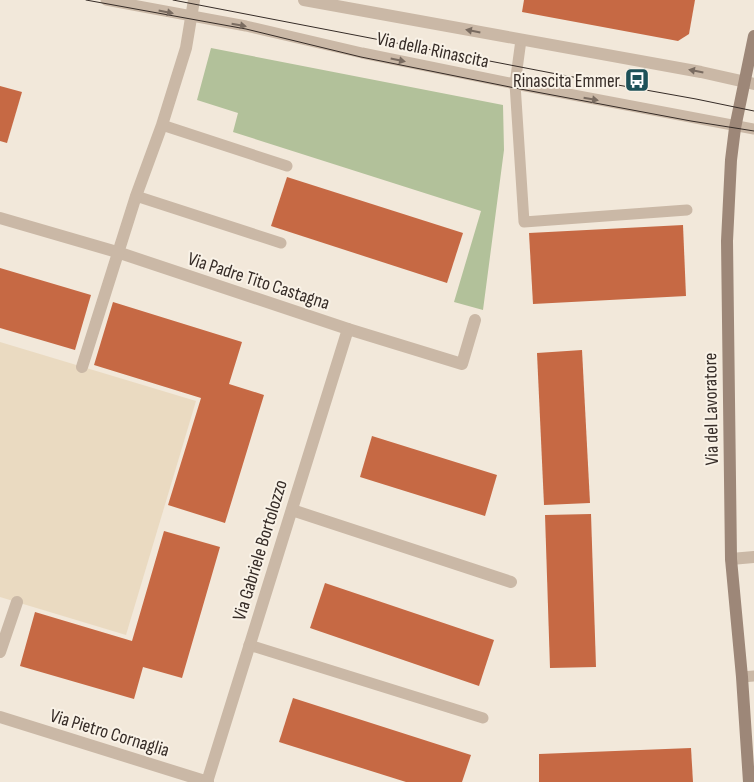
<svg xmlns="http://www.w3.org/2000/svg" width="754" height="782" font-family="'Sofia Sans Condensed',sans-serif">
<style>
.green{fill:#b2c19a}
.plaza{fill:#eadac1}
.building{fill:#c66944}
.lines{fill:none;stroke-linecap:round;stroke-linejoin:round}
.lane{stroke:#cab8a6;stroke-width:11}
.street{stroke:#cab8a6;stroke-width:12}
.secondary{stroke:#9d8778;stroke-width:12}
.tram{stroke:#362c27;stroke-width:1}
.oneway{fill:#796b60}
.labels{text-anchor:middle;stroke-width:4;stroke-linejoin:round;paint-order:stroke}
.street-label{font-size:19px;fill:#362c27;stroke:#f9f2e7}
.poi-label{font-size:19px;fill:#362c27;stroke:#f9f2e7;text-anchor:end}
</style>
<rect width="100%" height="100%" fill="#f2e8da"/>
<polygon class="green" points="211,48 503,105 504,150 483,310 454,302 481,211 233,132 238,113 197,100"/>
<polygon class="plaza" points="0,342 196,401 126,635 0,597"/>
<g class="building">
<polygon points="524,0 695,0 689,34 678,41 522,12"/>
<polygon points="0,86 22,92 7,143 0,141"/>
<polygon points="287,177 463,233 447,283 271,226"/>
<polygon points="683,225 686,296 533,304 529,233"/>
<polygon points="0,268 91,295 75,350 0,328"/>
<polygon points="113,302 242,342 229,384 264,395 225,523 168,505 201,398 94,365"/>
<polygon points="582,350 590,503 544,505 537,353"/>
<polygon points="372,436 497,475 485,516 360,477"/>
<polygon points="591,514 596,667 550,668 545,515"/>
<polygon points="164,531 220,547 182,678 143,667 134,699 20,666 35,612 132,641"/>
<polygon points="325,583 494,640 479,686 310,628"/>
<polygon points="293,698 471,755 462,782 406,782 279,742"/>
<polygon points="691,748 693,782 539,782 539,754"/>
</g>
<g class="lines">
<g class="lane">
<polyline points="106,0 246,26 362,53 515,84 754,129"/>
<polyline points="521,40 515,84 524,222 687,210"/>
<polyline points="162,125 287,166"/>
<polyline points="136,196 281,243"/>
<polyline points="249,645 483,718"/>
<polyline points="742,677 754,676"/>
</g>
<g class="street">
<polyline points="304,0 701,72 754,84"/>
<polyline points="0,218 117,252 348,329 462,364 475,320"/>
<polyline points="82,367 136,196 162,125 186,48 194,0"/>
<polyline points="292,510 511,582"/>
<polyline points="731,559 754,557"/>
<polyline points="0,652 17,602"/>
<polyline points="0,717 208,782"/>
<polyline points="207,782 348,329"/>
</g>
<polyline class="secondary" points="749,782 742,677 731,559 727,241 731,160 735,128 754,36"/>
<g class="tram">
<polyline points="86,0 246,29 361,57 515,88 691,121 754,131"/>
<polyline points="173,0 562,75 696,99 754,111"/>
</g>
</g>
<defs><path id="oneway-solid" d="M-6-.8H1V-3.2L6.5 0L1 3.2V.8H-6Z" transform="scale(1.25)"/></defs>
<g class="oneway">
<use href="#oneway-solid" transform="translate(166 12) rotate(11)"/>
<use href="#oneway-solid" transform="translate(239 25) rotate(10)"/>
<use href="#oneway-solid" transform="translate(473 31) rotate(-169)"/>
<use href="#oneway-solid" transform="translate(398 60) rotate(12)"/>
<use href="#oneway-solid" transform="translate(696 71) rotate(-169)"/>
<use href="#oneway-solid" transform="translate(591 99) rotate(10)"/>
</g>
<defs>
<symbol id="bus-square" viewBox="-11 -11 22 22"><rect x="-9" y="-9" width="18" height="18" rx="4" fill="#1d5158" stroke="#f9f2e7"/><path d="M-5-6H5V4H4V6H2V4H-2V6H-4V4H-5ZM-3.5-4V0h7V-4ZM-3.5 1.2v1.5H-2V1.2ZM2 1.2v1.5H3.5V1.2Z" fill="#fff"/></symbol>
</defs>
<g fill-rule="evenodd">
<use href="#bus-square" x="623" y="66" width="28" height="28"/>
</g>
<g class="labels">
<g class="street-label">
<text transform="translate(433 49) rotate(12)" y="7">Via della Rinascita</text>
<text transform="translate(259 280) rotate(18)" y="7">Via Padre Tito Castagna</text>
<text transform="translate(710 409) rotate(-91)" y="7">Via del Lavoratore</text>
<text transform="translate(259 550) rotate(-73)" y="7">Via Gabriele Bortolozzo</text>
<text transform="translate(110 732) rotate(17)" y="7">Via Pietro Cornaglia</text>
</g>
<g class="poi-label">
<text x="620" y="87">Rinascita Emmer</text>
</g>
</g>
</svg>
